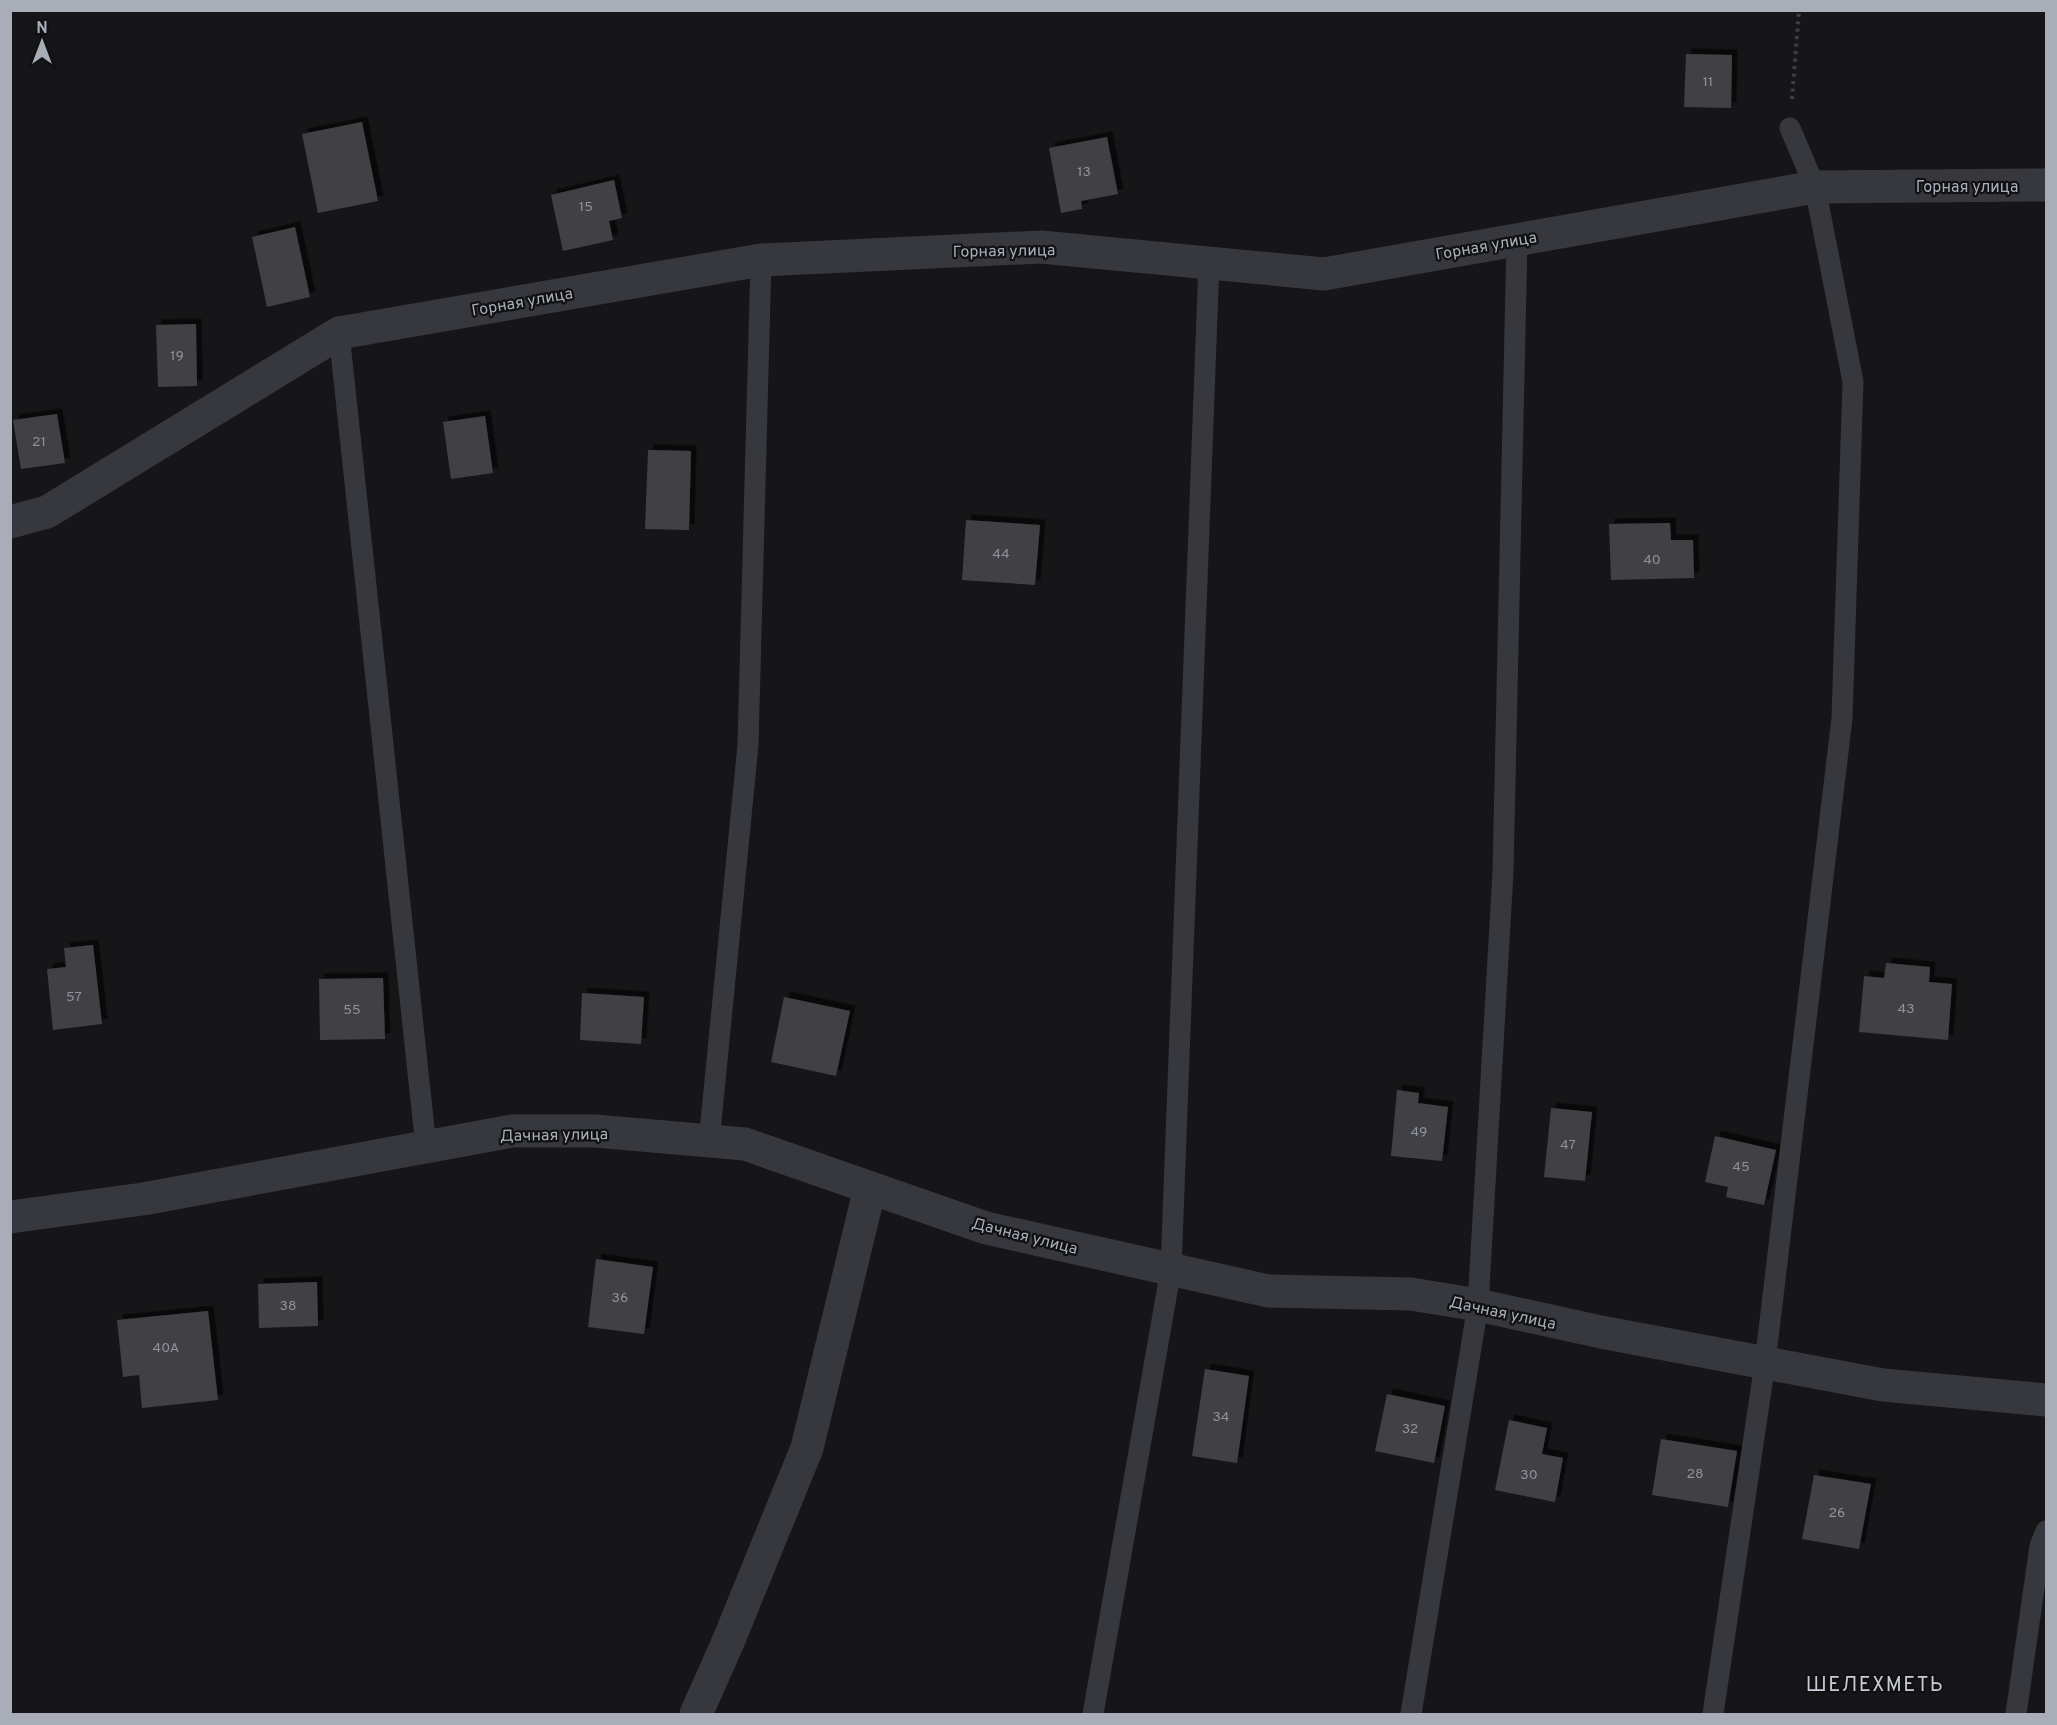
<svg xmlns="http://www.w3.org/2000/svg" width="2057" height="1725" font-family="Overpass,sans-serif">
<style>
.building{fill:#404145;filter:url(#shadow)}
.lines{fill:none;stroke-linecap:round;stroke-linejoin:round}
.path{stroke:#3d3f44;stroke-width:4;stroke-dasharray:3 4.5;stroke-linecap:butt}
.service{stroke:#37383d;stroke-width:21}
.minor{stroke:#37383d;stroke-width:33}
.labels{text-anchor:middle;stroke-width:4.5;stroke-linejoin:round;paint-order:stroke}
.number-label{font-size:14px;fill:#8e929b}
.street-label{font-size:16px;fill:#a8adb8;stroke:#111113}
.quarter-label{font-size:20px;letter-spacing:1.5px;fill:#c9ccd4;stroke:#111113}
</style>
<defs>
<filter id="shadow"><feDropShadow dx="5.5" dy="-5.5" stdDeviation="0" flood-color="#0009"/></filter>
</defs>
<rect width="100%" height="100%" fill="#161618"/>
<g class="building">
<polygon points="1686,54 1732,55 1731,108 1684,107"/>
<polygon points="362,122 378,201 318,213 302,134"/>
<polygon points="1107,137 1118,194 1081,201 1082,209 1061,213 1049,148"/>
<polygon points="614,180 622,218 609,221 613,240 563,251 551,195"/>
<polygon points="295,227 310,297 267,307 252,237"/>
<polygon points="196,324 197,386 158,387 156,325"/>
<polygon points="57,414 65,463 21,469 13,420"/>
<polygon points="485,416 493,473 451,479 443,422"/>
<polygon points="648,450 691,451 689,530 645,529"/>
<polygon points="966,520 1040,525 1035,585 962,580"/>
<polygon points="1670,523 1671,540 1693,540 1694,578 1611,580 1609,524"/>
<polygon points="93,945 102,1024 53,1030 47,969 66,967 64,948"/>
<polygon points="1886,963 1930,967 1929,982 1952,984 1948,1040 1859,1032 1864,976 1884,978"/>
<polygon points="383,978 385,1039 320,1040 319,979"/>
<polygon points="582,993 644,997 641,1044 580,1040"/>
<polygon points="784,997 850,1011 836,1076 771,1062"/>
<polygon points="1397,1090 1419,1093 1418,1103 1448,1107 1442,1161 1391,1156"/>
<polygon points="1551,1108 1592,1112 1585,1181 1544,1177"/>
<polygon points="1715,1136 1776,1150 1764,1205 1726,1197 1728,1187 1705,1182"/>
<polygon points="596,1259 653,1267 644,1334 588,1327"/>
<polygon points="317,1282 318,1326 259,1328 258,1284"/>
<polygon points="208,1311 218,1400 142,1408 139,1375 123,1377 117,1320"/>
<polygon points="1205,1369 1249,1376 1237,1463 1192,1456"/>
<polygon points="1387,1394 1445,1406 1434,1463 1375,1451"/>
<polygon points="1509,1420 1547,1428 1542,1454 1563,1458 1555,1502 1495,1490"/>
<polygon points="1661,1439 1737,1451 1728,1507 1652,1495"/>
<polygon points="1814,1475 1871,1484 1859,1549 1802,1539"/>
</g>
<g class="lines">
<polyline class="path" points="1792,99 1799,10"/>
<g class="service">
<polyline points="339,333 426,1147"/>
<polyline points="709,1142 748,745 761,260"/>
<polyline points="1093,1714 1171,1269 1209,263"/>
<polyline points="1411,1714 1478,1305 1503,872 1517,240"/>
<polyline points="1713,1714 1765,1363 1842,718 1853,382 1815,187 1790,128"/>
<polyline points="2016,1714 2040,1546 2046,1531"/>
</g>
<g class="minor">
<polyline points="10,522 47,512 339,333 761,260 1041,247 1324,274 1815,187 2046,185"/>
<polyline points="10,1217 143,1199 512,1131 595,1131 745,1144 986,1228 1268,1291 1411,1294 1478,1305 1601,1332 1883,1385 2046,1400"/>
<polyline points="696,1714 728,1642 807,1448 870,1188"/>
</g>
</g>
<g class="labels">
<g class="number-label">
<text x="1708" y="86">11</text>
<text x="1084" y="176">13</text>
<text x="586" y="211">15</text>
<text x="177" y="360">19</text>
<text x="39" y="446">21</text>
<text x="1001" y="558">44</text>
<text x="1652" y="564">40</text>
<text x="74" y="1001">57</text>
<text x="1906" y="1013">43</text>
<text x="352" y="1014">55</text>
<text x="1419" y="1136">49</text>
<text x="1568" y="1149">47</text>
<text x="1741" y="1171">45</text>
<text x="620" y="1302">36</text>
<text x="288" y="1310">38</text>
<text x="166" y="1352">40А</text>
<text x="1221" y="1421">34</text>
<text x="1410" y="1433">32</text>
<text x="1695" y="1478">28</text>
<text x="1529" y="1479">30</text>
<text x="1837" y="1517">26</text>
</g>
<g class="street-label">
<text x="1967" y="192">Горная улица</text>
<text transform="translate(1486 245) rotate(-10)" y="6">Горная улица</text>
<text transform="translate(1004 250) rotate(-1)" y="6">Горная улица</text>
<text transform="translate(522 301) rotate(-10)" y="6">Горная улица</text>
<text transform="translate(554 1134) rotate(-1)" y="6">Дачная улица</text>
<text transform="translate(1025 1235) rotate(14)" y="6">Дачная улица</text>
<text transform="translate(1503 1312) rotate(12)" y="6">Дачная улица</text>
</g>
<g class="quarter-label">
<text x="1875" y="1691">ШЕЛЕХМЕТЬ</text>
</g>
</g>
<rect width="2057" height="1725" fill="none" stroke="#a8adb8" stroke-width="24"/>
<g transform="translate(42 42)" stroke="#111113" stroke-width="4.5" paint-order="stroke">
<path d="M0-4.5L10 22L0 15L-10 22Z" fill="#a8adb8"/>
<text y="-9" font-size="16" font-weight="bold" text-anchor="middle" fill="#a8adb8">N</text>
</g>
</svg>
